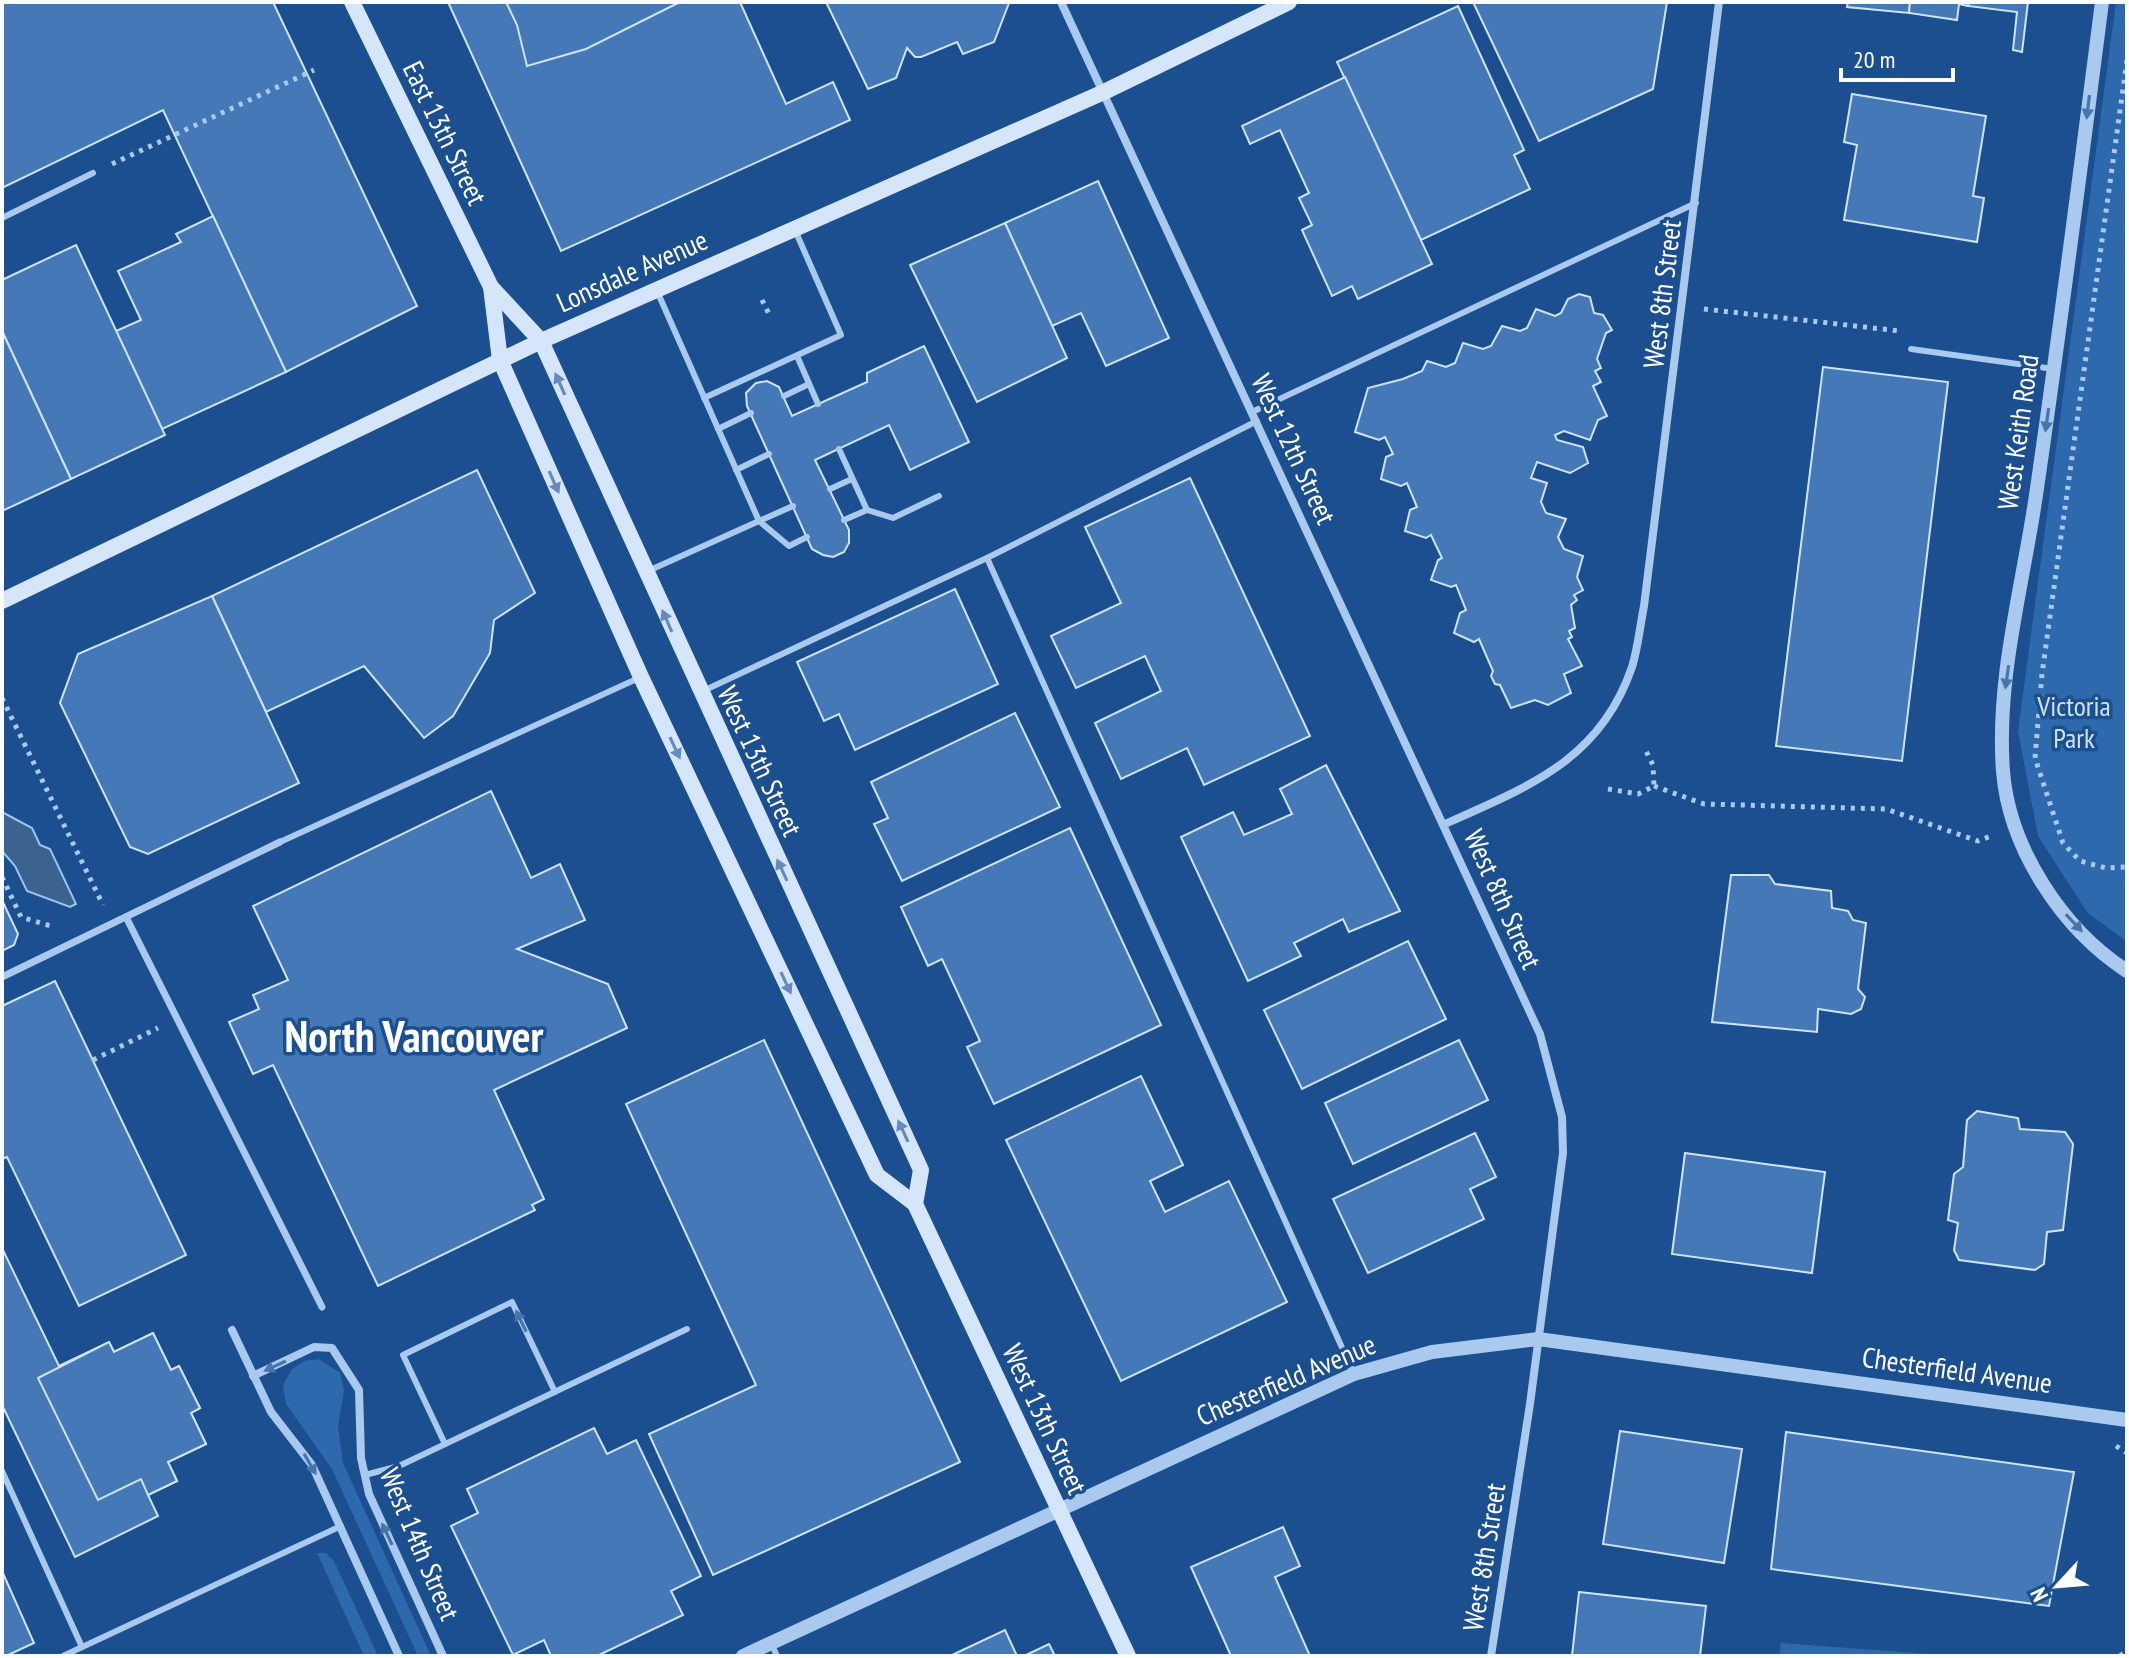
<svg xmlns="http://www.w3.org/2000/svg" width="2129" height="1658" font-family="'PT Sans Narrow',sans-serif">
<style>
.green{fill:#2e69ad}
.water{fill:#3c6290;stroke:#9cc4f0;stroke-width:2}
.building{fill:#4478b7;stroke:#cfe3fa;stroke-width:2}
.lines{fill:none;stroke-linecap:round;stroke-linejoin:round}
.path{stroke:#a9c9ee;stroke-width:5;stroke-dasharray:4 6;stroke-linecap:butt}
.service{stroke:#a9c9ee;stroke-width:6}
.pedestrian{stroke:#a9c9ee;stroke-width:7}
.minor{stroke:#a9c9ee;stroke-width:8}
.tertiary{stroke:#a9c9ee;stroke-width:14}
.secondary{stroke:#d6e6fa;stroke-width:16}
.oneway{fill:#4674ac}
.oneway2{fill:#668bba}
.labels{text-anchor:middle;stroke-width:7;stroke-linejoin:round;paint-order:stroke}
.street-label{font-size:28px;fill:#fff;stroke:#1b4f8f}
.park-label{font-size:28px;fill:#cfe3fa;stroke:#1b4f8f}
.town-label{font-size:44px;font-weight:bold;fill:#fff;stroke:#1b4f8f}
</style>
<rect width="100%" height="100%" fill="#1b4f8f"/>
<g class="green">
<polygon points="2116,2 2127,2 2127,942 2087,912 2038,836 2018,731"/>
<polygon points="319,1359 340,1373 344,1391 338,1426 343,1463 431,1656 418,1656 332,1469 286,1404 283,1386 291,1370 304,1361"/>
<polygon points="317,1553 326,1553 334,1561 378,1656 364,1656"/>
<polygon points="1781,1643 1956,1656 1779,1656"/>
</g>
<polygon class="water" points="2,812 32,828 40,845 50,849 76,904 70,907 27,891 15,866 2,851"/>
<g class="building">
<polygon points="2,2 273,2 417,306 286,372 163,110 2,188"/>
<polygon points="448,2 740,2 786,104 833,82 850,120 561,251"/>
<polygon points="506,2 680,2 586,49 527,66 517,25"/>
<polygon points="826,2 1008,2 1009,3 994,42 963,54 957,42 921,57 915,57 907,48 896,78 868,89"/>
<polygon points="1473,2 1667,2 1653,89 1539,141"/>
<polygon points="1848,2 1910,2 1909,13 1847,7"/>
<polygon points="1910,2 1969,2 1968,6 1959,4 1957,20 1909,13"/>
<polygon points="1969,2 2028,2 2022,52 2013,50 2017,12 1968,6"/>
<polygon points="1458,6 1524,150 1514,155 1530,189 1421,240 1337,62"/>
<polygon points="1345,77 1432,264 1358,299 1352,286 1332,296 1302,230 1312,225 1299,198 1309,193 1280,130 1250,144 1242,126"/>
<polygon points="1852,94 1986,116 1973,196 1984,198 1977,242 1844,220 1857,145 1844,142"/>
<polygon points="1098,181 1169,338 1106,366 1081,313 1052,326 1005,223"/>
<polygon points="213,216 286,372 162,429 116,331 141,320 118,271 181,242 176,234"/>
<polygon points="1005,223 1067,358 977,402 910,265"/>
<polygon points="76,245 165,435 71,479 2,331 2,280"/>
<polygon points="1579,294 1590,297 1594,313 1603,315 1612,330 1606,333 1597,359 1601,368 1595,371 1601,382 1593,386 1607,416 1598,420 1590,440 1564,431 1555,435 1557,440 1583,447 1588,463 1570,473 1537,462 1531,478 1547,483 1541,502 1546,513 1566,519 1558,537 1564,549 1583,556 1577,577 1583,590 1574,595 1577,600 1571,605 1575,628 1569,631 1572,637 1568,639 1582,666 1564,674 1571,693 1548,705 1535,700 1511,708 1500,685 1495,684 1491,676 1493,671 1479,639 1474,642 1454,633 1460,613 1466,610 1456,585 1451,587 1431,580 1438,560 1442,558 1431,535 1426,538 1405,531 1410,510 1417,507 1407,483 1401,486 1381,479 1386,457 1393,454 1385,437 1379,440 1355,432 1368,388 1403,379 1422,371 1427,361 1446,367 1455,363 1463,343 1483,349 1491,346 1502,326 1520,331 1527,328 1536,309 1555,316 1561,313 1568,299"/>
<polygon points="2,331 71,479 2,511"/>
<polygon points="924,346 969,442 910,470 889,425 815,460 849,530 849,543 844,552 833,557 823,555 812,549 747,406 746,393 756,383 767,381 779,387 792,416 867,382 867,373"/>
<polygon points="1823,367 1948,382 1902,761 1776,746"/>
<polygon points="477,470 535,593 494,620 490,653 453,716 424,738 364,666 266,712 212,596"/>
<polygon points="1190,478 1310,736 1204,785 1187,748 1121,779 1095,723 1161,691 1145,656 1076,688 1051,636 1121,603 1085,527"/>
<polygon points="955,589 998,684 855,750 839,714 824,721 797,662"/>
<polygon points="212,596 299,783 148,854 130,847 60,703 78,654"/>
<polygon points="1015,713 1060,807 902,881 874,824 888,818 871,782"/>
<polygon points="1326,765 1400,911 1349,932 1343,919 1294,943 1301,956 1248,981 1181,837 1233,812 1244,835 1292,814 1280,789"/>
<polygon points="491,791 531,878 560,864 585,920 517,949 608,984 627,1028 494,1090 544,1199 532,1205 535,1210 378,1286 273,1065 253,1074 229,1022 259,1009 253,995 288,980 253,906"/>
<polygon points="1070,828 1161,1025 994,1104 967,1047 980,1041 942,959 928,966 901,907"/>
<polygon points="1731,875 1769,875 1775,884 1831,891 1832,908 1848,911 1853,920 1866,923 1858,989 1865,997 1861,1009 1851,1014 1818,1009 1817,1032 1712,1022"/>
<polygon points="2,900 18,934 14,945 2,951"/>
<polygon points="1408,941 1446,1019 1302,1089 1264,1010"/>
<polygon points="55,981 186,1255 79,1306 7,1157 2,1159 2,1006"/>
<polygon points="764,1040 960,1462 713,1575 649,1434 756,1385 626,1104"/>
<polygon points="1459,1040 1488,1100 1353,1164 1325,1103"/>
<polygon points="1141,1076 1183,1165 1150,1181 1165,1212 1229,1181 1287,1302 1121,1381 1006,1140"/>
<polygon points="1977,1111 2018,1118 2020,1129 2065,1132 2073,1144 2063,1230 2047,1232 2044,1264 2035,1270 1959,1260 1954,1250 1958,1223 1948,1220 1954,1174 1963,1167 1967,1120"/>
<polygon points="1475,1133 1496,1177 1470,1189 1484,1219 1368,1273 1333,1199"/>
<polygon points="1685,1153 1825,1172 1812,1273 1672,1254"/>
<polygon points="2,1248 59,1366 109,1342 114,1352 153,1333 171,1370 179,1366 200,1408 191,1413 206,1444 168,1462 177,1481 148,1495 158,1516 75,1557 2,1405"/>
<polygon points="153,1333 171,1370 179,1366 200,1408 191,1413 206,1444 168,1462 177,1481 148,1495 141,1479 98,1500 38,1378 109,1342 114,1352"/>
<polygon points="594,1428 607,1454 636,1440 701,1576 671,1591 683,1615 597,1656 551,1656 544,1640 513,1655 451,1526 478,1513 467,1489"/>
<polygon points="1620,1431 1742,1449 1724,1563 1603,1544"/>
<polygon points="1786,1432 2074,1472 2049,1606 1771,1569"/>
<polygon points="1283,1527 1300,1566 1275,1577 1310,1656 1231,1656 1191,1567"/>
<polygon points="2,1571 34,1643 6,1656 2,1656"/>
<polygon points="1579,1592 1706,1606 1700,1656 1572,1656"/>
<polygon points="1005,1630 1017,1656 950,1656"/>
<polygon points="1049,1644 1055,1656 1024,1656"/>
</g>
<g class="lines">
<g class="path">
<polyline points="2127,60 2042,674 2035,758 2063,843 2080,861 2106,868 2127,867"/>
<polyline points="112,164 314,70"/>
<polyline points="762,300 770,316"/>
<polyline points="1704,309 1900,331"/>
<polyline points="2,698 103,905"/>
<polyline points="1654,786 1704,804 1886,809 1978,841 1991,836"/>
<polyline points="1608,789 1638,794 1654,786 1653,765 1644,747"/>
<polyline points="2,877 21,917 54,927"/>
<polyline points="93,1060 158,1028"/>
<polyline points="2116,1446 2127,1453"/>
<polyline points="2120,1656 2127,1650"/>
</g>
<g class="service">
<polyline points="2,218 93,173"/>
<polyline points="1911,349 2054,369"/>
<polyline points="797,356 818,404"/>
<polyline points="784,396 809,384"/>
<polyline points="704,398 841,335 795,230"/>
<polyline points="1252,412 1696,203"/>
<polyline points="718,429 751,413"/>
<polyline points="839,449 867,510 844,520"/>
<polyline points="736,470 769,454"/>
<polyline points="830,489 852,479"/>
<polyline points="793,506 759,521 789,546 807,537"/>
<polyline points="867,510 893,518 939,496"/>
<polyline points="987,558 1353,1372"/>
<polyline points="648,571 759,521 657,291"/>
<polyline points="703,691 987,558 1257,421"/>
<polyline points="280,842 641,677"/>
<polyline points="445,1444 403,1355 512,1302 555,1392"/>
<polyline points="2,1471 82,1647"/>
<polyline points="365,1475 399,1466 687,1329"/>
<polyline points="771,1643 777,1656"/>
<polyline points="63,1656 341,1526"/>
</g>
<g class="pedestrian">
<polyline points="126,917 322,1307"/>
<polyline points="2,977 280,842"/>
</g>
<g class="minor">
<polyline points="1061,2 1540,1034 1562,1117 1563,1153 1530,1404 1491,1656"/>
<path d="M 1445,824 C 1527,787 1600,761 1632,667 C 1638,648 1640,626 1644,606 L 1719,2"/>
<polyline points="232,1330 271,1412 312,1465 399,1656"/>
<polyline points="253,1376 314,1347 332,1348 359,1390 361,1458 369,1494 443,1656"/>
</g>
<g class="tertiary">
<path d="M 2102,2 C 2081,166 2060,331 2036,495 C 2023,585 1996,679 2003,771 C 2009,848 2062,929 2127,971"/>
<polyline points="743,1656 1354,1374 1432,1352 1538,1339 2127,1420"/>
</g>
<g class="secondary">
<polyline points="352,2 491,287 541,341 921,1170 915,1204"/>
<polyline points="491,287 500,360 641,677 877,1175 915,1204 1128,1656"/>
<polyline points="2,601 541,341 1104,92 1289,2"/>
</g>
</g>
<defs><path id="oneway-solid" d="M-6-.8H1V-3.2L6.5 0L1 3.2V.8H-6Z" transform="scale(2)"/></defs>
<g class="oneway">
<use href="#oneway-solid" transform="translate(2088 107) rotate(97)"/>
<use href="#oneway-solid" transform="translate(2047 420) rotate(98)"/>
<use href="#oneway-solid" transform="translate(2007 677) rotate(98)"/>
<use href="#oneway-solid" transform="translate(2074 923) rotate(47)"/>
<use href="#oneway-solid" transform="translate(521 1321) rotate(-116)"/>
<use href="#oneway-solid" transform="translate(275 1366) rotate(155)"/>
<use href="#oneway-solid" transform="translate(310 1464) rotate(60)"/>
<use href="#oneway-solid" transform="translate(387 1534) rotate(-115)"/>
</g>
<g class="oneway2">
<use href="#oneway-solid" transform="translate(560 384) rotate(-114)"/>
<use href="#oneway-solid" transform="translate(554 482) rotate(66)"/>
<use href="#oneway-solid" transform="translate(667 621) rotate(-114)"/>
<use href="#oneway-solid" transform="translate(675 748) rotate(65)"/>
<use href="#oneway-solid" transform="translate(782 870) rotate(-115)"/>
<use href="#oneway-solid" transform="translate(786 983) rotate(65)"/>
<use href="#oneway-solid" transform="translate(903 1131) rotate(-115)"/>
</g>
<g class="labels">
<g class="street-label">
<text transform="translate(445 133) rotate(64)" y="10">East 13th Street</text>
<text transform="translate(632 271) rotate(-24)" y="10">Lonsdale Avenue</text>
<text transform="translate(1662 294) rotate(-83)" y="10">West 8th Street</text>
<text transform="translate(2018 432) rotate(-82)" y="10">West Keith Road</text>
<text transform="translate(1294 449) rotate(65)" y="10">West 12th Street</text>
<text transform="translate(760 761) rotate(65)" y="10">West 13th Street</text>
<text transform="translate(1503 899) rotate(66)" y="10">West 8th Street</text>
<text transform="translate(1957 1370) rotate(8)" y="10">Chesterfield Avenue</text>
<text transform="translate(1286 1380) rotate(-23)" y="10">Chesterfield Avenue</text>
<text transform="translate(1045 1419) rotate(65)" y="10">West 13th Street</text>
<text transform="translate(420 1544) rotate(67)" y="10">West 14th Street</text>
<text transform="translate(1484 1557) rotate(-81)" y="10">West 8th Street</text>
</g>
<g class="park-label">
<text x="2074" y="716">Victoria<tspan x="2074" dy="32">Park</tspan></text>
</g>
<g class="town-label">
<text x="414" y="1052">North Vancouver</text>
</g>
</g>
<rect width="2129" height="1658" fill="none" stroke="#ffffff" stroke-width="8"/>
<g transform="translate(2057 1586) rotate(244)" stroke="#1b4f8f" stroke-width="6" paint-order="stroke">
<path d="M0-6L14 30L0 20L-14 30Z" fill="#ffffff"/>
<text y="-12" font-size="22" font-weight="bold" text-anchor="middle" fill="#ffffff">N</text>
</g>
<path d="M1841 68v12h112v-12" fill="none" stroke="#ffffff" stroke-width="4"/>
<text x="1853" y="68" font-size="24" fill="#ffffff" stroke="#1b4f8f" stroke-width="6" paint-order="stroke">20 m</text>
</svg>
